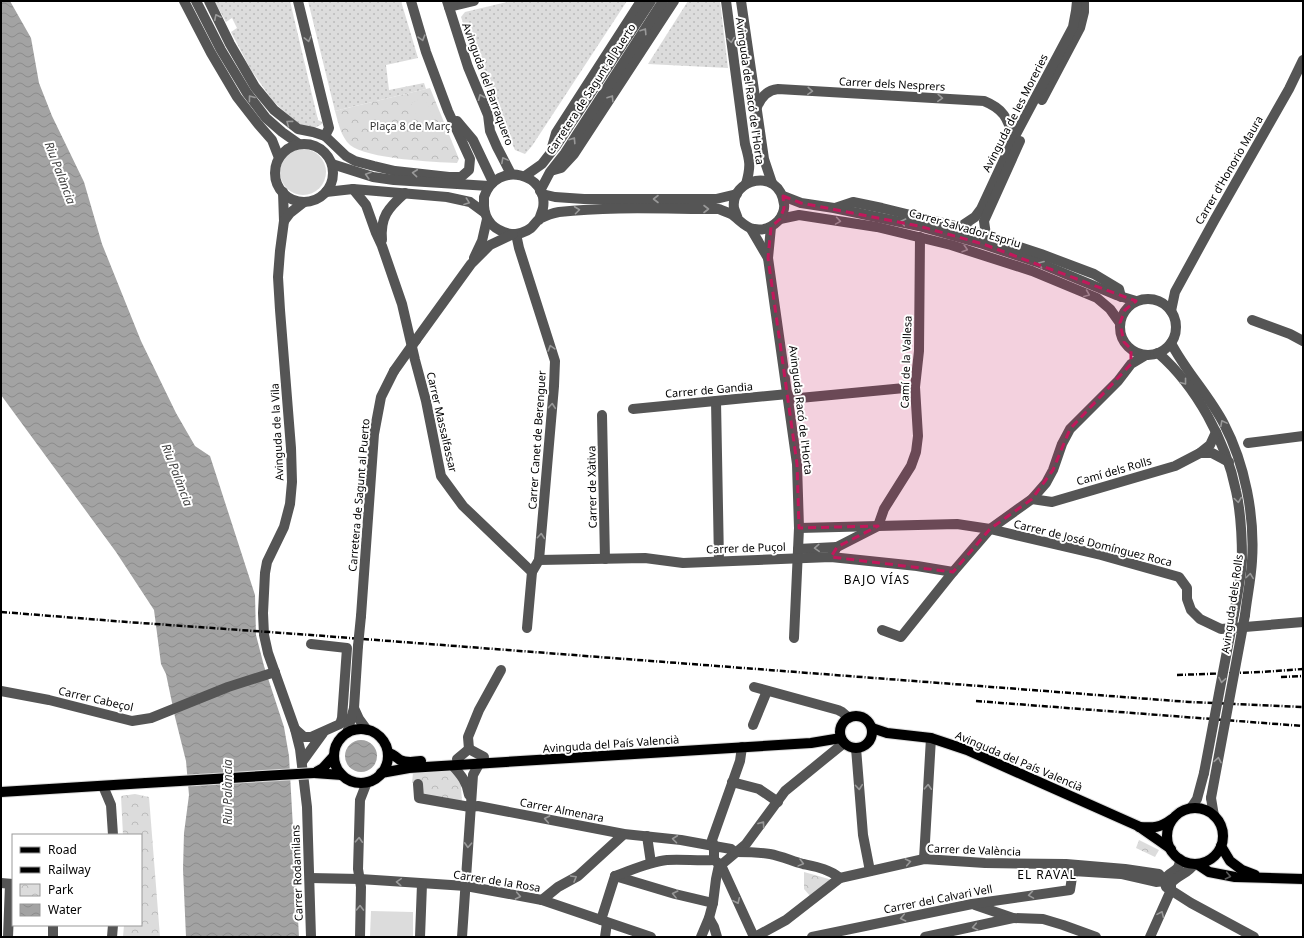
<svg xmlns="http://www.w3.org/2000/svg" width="1304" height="938" font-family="'Noto Sans',sans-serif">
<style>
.grass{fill:url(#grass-dots)}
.park{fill:url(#park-crowns)}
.garden{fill:#dcdcdc}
.water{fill:url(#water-waves)}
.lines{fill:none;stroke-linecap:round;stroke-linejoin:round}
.major-casing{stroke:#dbdbdb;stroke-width:12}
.minor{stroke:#555;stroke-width:10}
.major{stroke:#000;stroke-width:10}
.rail{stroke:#000;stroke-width:2.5;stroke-dasharray:6 2 1 2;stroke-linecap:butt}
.major-bridge-casing{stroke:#dbdbdb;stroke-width:12;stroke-linecap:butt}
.minor-bridge{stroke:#555;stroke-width:10}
.major-bridge{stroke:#000;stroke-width:10}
.oneway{stroke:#999}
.oneway2{stroke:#595959}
.marked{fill:#c2185b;fill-opacity:0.2;stroke:#c2185b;stroke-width:3;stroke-dasharray:8 5;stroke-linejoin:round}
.labels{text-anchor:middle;stroke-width:4;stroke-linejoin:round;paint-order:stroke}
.street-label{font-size:11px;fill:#000;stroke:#fff}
.park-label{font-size:11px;fill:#333;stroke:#fff}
.water-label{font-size:12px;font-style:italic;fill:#444;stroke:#fff}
.neighbourhood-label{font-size:12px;letter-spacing:1px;fill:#000;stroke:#fff}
</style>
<defs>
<pattern id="grass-dots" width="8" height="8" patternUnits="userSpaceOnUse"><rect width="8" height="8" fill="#dcdcdc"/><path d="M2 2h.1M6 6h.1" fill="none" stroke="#bbb" stroke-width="1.8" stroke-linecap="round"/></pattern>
<pattern id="park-crowns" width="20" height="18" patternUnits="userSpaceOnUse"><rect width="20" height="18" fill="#dcdcdc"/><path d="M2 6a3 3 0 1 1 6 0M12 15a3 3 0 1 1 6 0" fill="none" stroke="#bbb"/></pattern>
<pattern id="water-waves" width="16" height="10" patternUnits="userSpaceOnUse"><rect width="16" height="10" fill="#a3a3a3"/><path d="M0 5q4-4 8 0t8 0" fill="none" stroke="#8b8b8b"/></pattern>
</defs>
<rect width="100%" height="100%" fill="#fff"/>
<g class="grass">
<polygon points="215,1 290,1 318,120 322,122 322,124 313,129 298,124 273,101 251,70 231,32 237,28 232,18 226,22 215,2"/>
<polygon points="308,1 401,1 418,58 386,65 389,90 424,83 426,89 335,111"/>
<polygon points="511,1 627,1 532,146 525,154 515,150 494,105 478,66 461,17 465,12"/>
<polygon points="688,1 720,1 728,68 648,64"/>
</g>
<g class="park">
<path d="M 430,88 L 459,159 L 457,163 C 434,162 367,159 350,145 C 341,137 338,122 335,111 Z"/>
<polygon points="450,770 458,774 461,786 462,802 422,796 418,784 412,783 413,773"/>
<polygon points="135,794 149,797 160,937 123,937 124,925 141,925 141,835 123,835 121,796"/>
<polygon points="1139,840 1159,850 1155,857 1136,848"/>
<polygon points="804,872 829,879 831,880 811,897 804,889"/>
</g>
<g class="garden">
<polygon points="424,97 436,124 422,130 411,103"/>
<circle cx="303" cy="172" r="23"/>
<polygon points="371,911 413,912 413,937 370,936"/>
</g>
<g class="water">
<polygon points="1,1 10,1 31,38 39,83 52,116 84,182 102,244 141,341 176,413 195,446 210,456 255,595 256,635 264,666 284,727 289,756 299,937 186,937 183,869 184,833 189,795 186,761 175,717 166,674 161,664 154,610 116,552 1,395"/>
<circle cx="361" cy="756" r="16"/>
</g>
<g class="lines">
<defs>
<g id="major">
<circle cx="856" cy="732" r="16"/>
<polyline points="872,728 887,733 931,738 967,750 1138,826 1171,849"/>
<circle cx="361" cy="756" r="27"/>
<path d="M 388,753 C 393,754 396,757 400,760 C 406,763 414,762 421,761"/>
<polyline points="314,773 342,775"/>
<polyline points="314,773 323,768 334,756"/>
<polyline points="381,773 409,768 811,743 841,738"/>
<polyline points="1,792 146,783"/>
<circle cx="1195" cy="836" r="28"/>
<path d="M 1139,827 C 1154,828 1160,828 1172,819"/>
<polyline points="1221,846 1230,861 1242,870 1255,875"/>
<polyline points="1197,864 1209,872 1235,877 1303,879"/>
</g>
</defs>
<use href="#major" class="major-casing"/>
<g class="minor">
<polyline points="184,1 211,53 237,97 258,124 272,140 279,158"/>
<polyline points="196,1 221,50 247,93 266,118 282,132 299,144"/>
<polyline points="209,1 230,44 255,87 274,110 298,129 313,132 325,136 346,156 355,161 374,166 395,171 449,177 461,177 469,170 470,159 448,111 426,52 411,1"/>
<polyline points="298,1 329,128 325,136"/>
<polyline points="447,1 468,67 488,115 490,131 497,147 511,174"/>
<path d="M 726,1 L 745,144 C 750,161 751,166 746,184"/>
<polyline points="741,1 764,159 772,183"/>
<polyline points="449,7 474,1"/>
<polyline points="1042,100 1080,28 1084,12 1084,1"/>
<path d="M 757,107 C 761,97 767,90 778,89 L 984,101 C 1004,109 1007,118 1014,138"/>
<polyline points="457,121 473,140 493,182"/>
<circle cx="304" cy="173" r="29"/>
<polyline points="552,147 556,133 641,1"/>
<polyline points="332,164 373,177 394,180 489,186"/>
<polyline points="554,170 561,168 574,154 674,1"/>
<polyline points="525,176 542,164 556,146 651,1"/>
<polyline points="353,189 366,205 376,233 382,246 402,304 415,360 426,401 441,476 463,506 532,572"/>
<polyline points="540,191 550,172 565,153 663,1"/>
<polyline points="283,192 284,221 280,251 278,277 280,310 291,448 292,482 290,504 284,527 267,562 265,573 263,613 264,635 268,653 295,729 300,749 307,807 311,937"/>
<polyline points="326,192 353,189 447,197 470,202 485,213"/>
<polyline points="542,194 555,197 584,199 716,199 737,194"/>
<polyline points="783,196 801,203 834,208 919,226 983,244 1037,262 1116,295 1136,301"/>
<polyline points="835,208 853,202 882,208 960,227 1041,254 1094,274 1119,289 1121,297"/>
<polyline points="780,219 799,215 877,227 951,245 1032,271 1097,298 1110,309 1120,323"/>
<path d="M 539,220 C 540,216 542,212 543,208 C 549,174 497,159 484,197 C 484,200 484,203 484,206 C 485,222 496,231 511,234 C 517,235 526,232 531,228 C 534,225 536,222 539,219 C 545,216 553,213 559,212 C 612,206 666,209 719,209 C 723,211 727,212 731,214 C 738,218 745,228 754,229 C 764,231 771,228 778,221 C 782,217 785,209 784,204 C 779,166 730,179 734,208 C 735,211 737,216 738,219"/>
<polyline points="284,221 290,213 304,202"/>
<polyline points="771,227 768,258 797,464 799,528 794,638"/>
<polyline points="960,227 975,217 981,209 1014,138 1073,27 1076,11 1077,1"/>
<polyline points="751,229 768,258"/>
<polyline points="516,234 519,248 555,361 554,386 539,560 532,572 527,628"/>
<polyline points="986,235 984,221 1020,141"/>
<path d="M 382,240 C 380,217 388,208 405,193"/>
<polyline points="474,258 482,241 487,219"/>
<circle cx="1148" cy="327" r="28"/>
<polyline points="1171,311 1175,292 1215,219 1289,89 1303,60"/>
<polyline points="1252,320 1290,334 1303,341"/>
<polyline points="416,340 471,264 490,245 513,234"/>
<path d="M 1171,343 C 1186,372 1209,395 1224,424 C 1245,464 1255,516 1252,561 C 1251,579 1247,597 1245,615"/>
<path d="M 1158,353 C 1196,386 1226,441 1236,491 C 1241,513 1242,537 1242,560 C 1241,578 1237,597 1234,614"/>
<polyline points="789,399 915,387"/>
<polyline points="716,401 719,561"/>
<polyline points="633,409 788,394"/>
<polyline points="602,415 605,559"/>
<polyline points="1248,443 1303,436"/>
<polyline points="1200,453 1212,453 1229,462"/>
<polyline points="1032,499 1052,502 1175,466 1200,453 1210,445 1216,432"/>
<polyline points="799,528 957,524 990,529 1101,555 1179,577 1187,588 1187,599 1191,610 1200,619 1221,629 1303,622"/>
<polyline points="798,549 837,547"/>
<polyline points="831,557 837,547 878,526 884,509 911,466 916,452 918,436 915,387 919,351 920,237"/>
<polyline points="539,560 645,558 683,563 831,557 917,566 953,572"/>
<polyline points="361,616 374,434 381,397 394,371"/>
<polyline points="882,630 901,637 953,572 990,529 1032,499 1046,483 1053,470 1062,444 1070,429 1118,381 1131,364 1146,355"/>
<polyline points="754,687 838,710 842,712 849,718"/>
<polyline points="1,691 49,700 132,721 151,718 228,687 275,672"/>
<polyline points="354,708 359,719 367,730"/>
<polyline points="753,725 767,691"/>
<polyline points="295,729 304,737 311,737 340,724 342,718 347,648 311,644"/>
<polyline points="347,733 354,708 358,646"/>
<polyline points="856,748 863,835 870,871"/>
<polyline points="469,749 468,737 479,710 501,670"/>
<polyline points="469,749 484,757"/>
<polyline points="457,759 469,749"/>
<polyline points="302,762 323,733"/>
<path d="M 453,766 C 461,775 467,782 469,795"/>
<polyline points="732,782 759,789 778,802"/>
<polyline points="418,784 419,798 470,807 478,806 624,834 681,840 714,846"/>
<polyline points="103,786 111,805 113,835"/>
<polyline points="1211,798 1214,816"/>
<polyline points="1191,808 1197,799 1204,773"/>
<polyline points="647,836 651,863"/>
<polyline points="714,846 712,840 740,761 742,747"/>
<polyline points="735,852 731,849 714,846 714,860 721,865 746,844 785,791 844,743"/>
<path d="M 735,852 C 747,852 758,852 770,854 C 781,856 792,861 803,864 C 817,867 829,869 840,878"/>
<polyline points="924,859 931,738"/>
<path d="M 1180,859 C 1180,874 1169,869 1164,881 L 1166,887 L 1191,903 L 1254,937"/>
<polyline points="721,865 754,937"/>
<polyline points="615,876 675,894 713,903"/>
<path d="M 615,876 C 632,870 649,862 667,860 C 682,859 698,861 714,860"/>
<polyline points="310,878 360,879 466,886 542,900 651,937"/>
<polyline points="1,883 13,884"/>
<polyline points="542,900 558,887 578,876 624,834"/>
<polyline points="975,905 1013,918 1043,919 1063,925 1096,937"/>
<polyline points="709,918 714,927 717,937"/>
<polyline points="601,920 615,876"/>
<polyline points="8,937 10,884"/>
<polyline points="53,937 53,925"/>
<polyline points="112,937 113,925"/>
<polyline points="360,937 361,887 358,869 360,800 367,782"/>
<polyline points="420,937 422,884"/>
<polyline points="462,937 473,775 479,764"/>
<polyline points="605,937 607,923"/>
<polyline points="701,937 709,918 713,903 716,879 719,865"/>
<polyline points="755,937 786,920 840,878 924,859 985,863 1066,864 1125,869 1159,874 1164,881 1156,882 1121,874 1073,871 1052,867 1052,864"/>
<polyline points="812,937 972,904 1070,890 1073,871"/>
<polyline points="925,937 1013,918"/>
<path d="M 1150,937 L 1171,890 L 1171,883 C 1178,875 1189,873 1194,864"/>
</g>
<use href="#major" class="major"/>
<g class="rail">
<polyline points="1,612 127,622 311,635 1189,702 1303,707"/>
<polyline points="1177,675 1262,672 1303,669"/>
<polyline points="1281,677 1303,676"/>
<polyline points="976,701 1303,726"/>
</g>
<defs>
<polyline id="major-bridge" points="146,783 314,773"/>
</defs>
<use href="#major-bridge" class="major-bridge-casing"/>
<g class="minor-bridge">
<polyline points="394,371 416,340"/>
<polyline points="358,646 361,616"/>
<polyline points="1204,773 1234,614"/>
<polyline points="1211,798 1245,615"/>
</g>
<use href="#major-bridge" class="major-bridge"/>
</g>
<defs><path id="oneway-chevron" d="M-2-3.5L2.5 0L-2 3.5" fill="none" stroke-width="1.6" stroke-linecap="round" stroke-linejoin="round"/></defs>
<g class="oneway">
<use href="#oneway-chevron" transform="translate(217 17) rotate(-116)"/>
<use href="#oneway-chevron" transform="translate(644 31) rotate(-57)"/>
<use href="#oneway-chevron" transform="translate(422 38) rotate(74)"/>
<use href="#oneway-chevron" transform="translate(308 39) rotate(76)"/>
<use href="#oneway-chevron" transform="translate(731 40) rotate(82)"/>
<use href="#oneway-chevron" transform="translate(810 91) rotate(3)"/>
<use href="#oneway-chevron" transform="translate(481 97) rotate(-113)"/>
<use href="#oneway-chevron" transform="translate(251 98) rotate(-127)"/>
<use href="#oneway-chevron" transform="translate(611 98) rotate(-57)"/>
<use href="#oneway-chevron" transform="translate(940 98) rotate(3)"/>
<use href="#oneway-chevron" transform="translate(289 123) rotate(-143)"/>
<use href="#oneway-chevron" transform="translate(573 140) rotate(-57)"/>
<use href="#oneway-chevron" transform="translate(504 160) rotate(-118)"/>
<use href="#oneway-chevron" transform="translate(415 173) rotate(-174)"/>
<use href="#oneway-chevron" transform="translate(368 175) rotate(-163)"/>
<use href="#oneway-chevron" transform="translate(656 199) rotate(-180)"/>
<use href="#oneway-chevron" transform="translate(467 202) rotate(20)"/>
<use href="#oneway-chevron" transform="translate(706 209)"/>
<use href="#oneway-chevron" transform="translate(577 210) rotate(-7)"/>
<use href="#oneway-chevron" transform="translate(838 221) rotate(9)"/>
<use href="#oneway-chevron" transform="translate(903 222) rotate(-168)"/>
<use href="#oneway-chevron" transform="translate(965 249) rotate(17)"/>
<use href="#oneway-chevron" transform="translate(1041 264) rotate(-159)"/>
<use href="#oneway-chevron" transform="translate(1087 294) rotate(22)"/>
<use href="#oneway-chevron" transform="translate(551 348) rotate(-107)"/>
<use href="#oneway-chevron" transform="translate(1184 382) rotate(52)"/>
<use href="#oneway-chevron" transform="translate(552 406) rotate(-85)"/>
<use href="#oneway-chevron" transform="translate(1223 423) rotate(-118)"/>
<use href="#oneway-chevron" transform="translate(1238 500) rotate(82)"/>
<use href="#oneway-chevron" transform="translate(541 536) rotate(-85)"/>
<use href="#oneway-chevron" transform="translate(817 548) rotate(177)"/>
<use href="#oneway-chevron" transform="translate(1250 576) rotate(-82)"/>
<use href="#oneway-chevron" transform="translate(1222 680) rotate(101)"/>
<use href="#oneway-chevron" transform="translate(1218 760) rotate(-80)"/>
<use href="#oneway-chevron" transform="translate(859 787) rotate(85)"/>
<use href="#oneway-chevron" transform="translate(928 787) rotate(-87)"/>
<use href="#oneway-chevron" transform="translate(547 819) rotate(-169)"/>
<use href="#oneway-chevron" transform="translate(762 824) rotate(-54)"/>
<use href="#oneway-chevron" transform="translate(675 839) rotate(-173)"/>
<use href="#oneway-chevron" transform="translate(359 840) rotate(-87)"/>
<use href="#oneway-chevron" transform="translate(468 845) rotate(93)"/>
<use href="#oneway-chevron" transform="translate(908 862) rotate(-11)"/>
<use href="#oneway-chevron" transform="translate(801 863) rotate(15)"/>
<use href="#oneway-chevron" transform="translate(574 878) rotate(-30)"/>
<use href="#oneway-chevron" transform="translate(399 882) rotate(-176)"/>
<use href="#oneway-chevron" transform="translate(675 894) rotate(-166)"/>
<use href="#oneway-chevron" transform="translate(1031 895) rotate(171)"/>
<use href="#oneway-chevron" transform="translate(518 896) rotate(11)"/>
<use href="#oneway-chevron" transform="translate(737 901) rotate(65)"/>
<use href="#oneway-chevron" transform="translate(360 908) rotate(-89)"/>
<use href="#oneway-chevron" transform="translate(1161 914) rotate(-66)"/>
<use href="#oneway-chevron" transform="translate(903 918) rotate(168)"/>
<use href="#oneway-chevron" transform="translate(975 927) rotate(168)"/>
</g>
<use class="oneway2" href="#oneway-chevron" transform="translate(1228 876) rotate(12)"/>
<path class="marked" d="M 783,196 L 801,203 L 919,226 L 983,244 L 1136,301 L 1125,310 L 1120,323 L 1124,342 L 1131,349 L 1131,364 L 1070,429 L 1053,470 L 1032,499 L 990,529 L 953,572 L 831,557 L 837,547 L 878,526 L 799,528 L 797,464 L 768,258 L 771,227 L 780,219 L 784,208 Z"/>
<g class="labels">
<g class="street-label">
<text transform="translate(488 84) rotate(70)" y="4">Avinguda del Barraquero</text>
<text transform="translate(892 84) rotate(3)" y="4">Carrer dels Nesprers</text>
<text transform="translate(591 89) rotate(-57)" y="4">Carretera de Sagunt al Puerto</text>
<text transform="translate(750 91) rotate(82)" y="4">Avinguda del Racó de l'Horta</text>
<text transform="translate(1015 113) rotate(-63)" y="4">Avinguda de les Moreries</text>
<text transform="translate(1229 170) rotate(-60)" y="4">Carrer d'Honorio Maura</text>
<text transform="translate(965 228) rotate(16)" y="4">Carrer Salvador Espriu</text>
<text transform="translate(906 362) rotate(-88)" y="4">Camí de la Vallesa</text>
<text transform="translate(709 390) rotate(-5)" y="4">Carrer de Gandia</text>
<text transform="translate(801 410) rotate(83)" y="4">Avinguda Racó de l'Horta</text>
<text transform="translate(442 422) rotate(77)" y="4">Carrer Massalfassar</text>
<text transform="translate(277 432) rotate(-93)" y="4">Avinguda de la Vila</text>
<text transform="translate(537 440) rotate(-86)" y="4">Carrer Canet de Berenguer</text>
<text transform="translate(1114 471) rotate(-16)" y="4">Camí dels Rolls</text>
<text transform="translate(592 487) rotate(-91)" y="4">Carrer de Xàtiva</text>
<text transform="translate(359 495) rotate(-85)" y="4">Carretera de Sagunt al Puerto</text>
<text transform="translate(1093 543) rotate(14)" y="4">Carrer de José Domínguez Roca</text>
<text transform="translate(746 548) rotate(-2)" y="4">Carrer de Puçol</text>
<text transform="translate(1232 604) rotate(-82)" y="4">Avinguda dels Rolls</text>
<text transform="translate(96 699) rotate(13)" y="4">Carrer Cabeçol</text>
<text transform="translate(611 744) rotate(-4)" y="4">Avinguda del País Valencià</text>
<text transform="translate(1019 761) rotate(23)" y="4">Avinguda del País Valencià</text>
<text transform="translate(562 810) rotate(11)" y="4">Carrer Almenara</text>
<text transform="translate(974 850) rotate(2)" y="4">Carrer de València</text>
<text transform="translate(297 873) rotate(-92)" y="4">Carrer Rodamilans</text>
<text transform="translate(497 881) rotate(9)" y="4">Carrer de la Rosa</text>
<text transform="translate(938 899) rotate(-11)" y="4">Carrer del Calvari Vell</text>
</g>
<g class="park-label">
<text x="410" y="130">Plaça 8 de Març</text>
</g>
<g class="water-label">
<text transform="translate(60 173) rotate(69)" y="4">Riu Palància</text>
<text transform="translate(177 475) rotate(69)" y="4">Riu Palància</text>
<text transform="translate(228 792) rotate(-90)" y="4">Riu Palància</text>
</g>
<g class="neighbourhood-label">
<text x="877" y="584">BAJO VÍAS</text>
<text x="1047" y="879">EL RAVAL</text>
</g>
</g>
<rect width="1304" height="938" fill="none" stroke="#000000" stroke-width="4"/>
<rect x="12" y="834" width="130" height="92" fill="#ffffff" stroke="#999999"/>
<rect x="20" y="847" width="20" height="6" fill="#000000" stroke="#999999"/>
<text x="48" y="854" font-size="12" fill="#000000">Road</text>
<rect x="20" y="867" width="20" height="6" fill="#000000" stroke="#999999"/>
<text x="48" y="874" font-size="12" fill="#000000">Railway</text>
<rect x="20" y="884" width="20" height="12" fill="url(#park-crowns)" stroke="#999999"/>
<text x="48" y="894" font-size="12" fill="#000000">Park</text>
<rect x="20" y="904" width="20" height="12" fill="url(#water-waves)" stroke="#999999"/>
<text x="48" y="914" font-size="12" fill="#000000">Water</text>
</svg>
